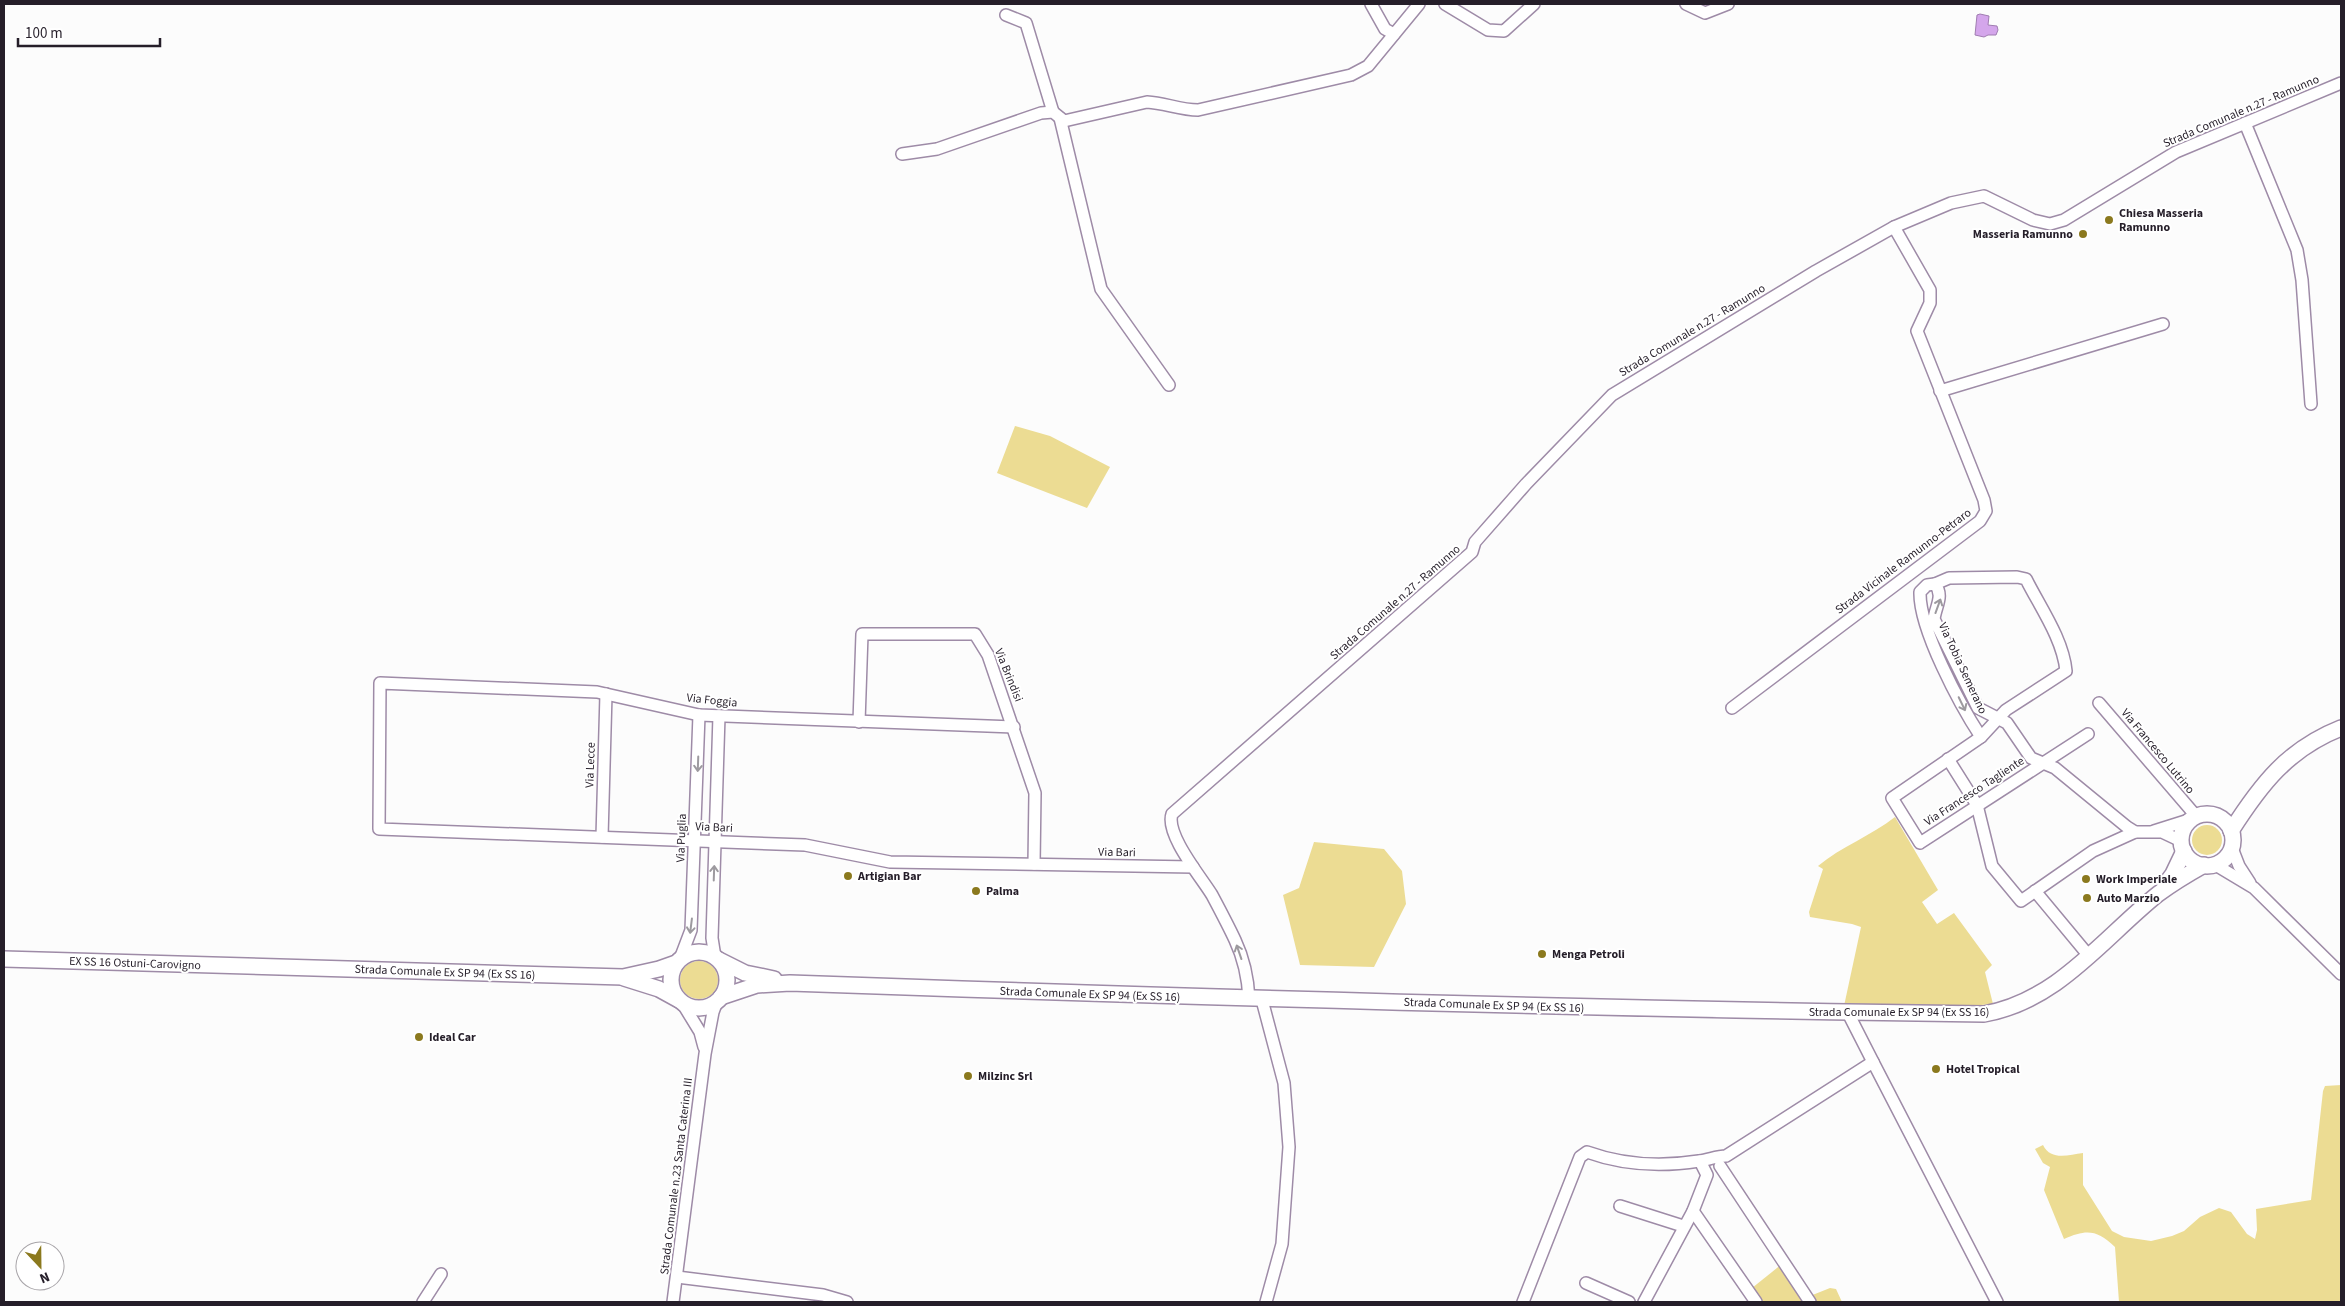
<svg xmlns="http://www.w3.org/2000/svg" width="2345" height="1306" font-family="'Source Sans 3',sans-serif">
<style>
.green{fill:#ecdc93}
.water{fill:#d4a6eb;stroke:#a07db1}
.lines{fill:none;stroke-linecap:round;stroke-linejoin:round}
.minor-casing{stroke:#9e8ba7;stroke-width:14}
.major-casing{stroke:#9e8ba7;stroke-width:18}
.minor{stroke:#fff;stroke-width:11}
.major{stroke:#fff;stroke-width:15}
.oneway{stroke:#9d9a9f}
.poi-dot{fill:#8b791e;stroke:#fff;stroke-width:2}
.labels{text-anchor:middle;stroke-width:4;stroke-linejoin:round;paint-order:stroke}
.street-label{font-size:12px;fill:#251e29;stroke:#fff}
.poi-label{font-size:12px;font-weight:bold;fill:#251e29;stroke:#fff;text-anchor:start}
</style>
<rect width="100%" height="100%" fill="#fcfcfc"/>
<g class="green">
<polygon points="1015,426 1050,436 1110,467 1087,508 997,473"/>
<path d="M 1895,817 L 1938,890 L 1922,902 L 1937,924 L 1954,913 L 1992,965 L 1985,972 L 1993,1004 L 1945,1008 L 1844,1006 L 1861,927 L 1852,924 L 1810,917 L 1809,912 L 1823,869 L 1818,866 C 1842,846 1871,836 1895,817 Z"/>
<circle cx="2207" cy="840" r="15"/>
<polygon points="1314,842 1384,849 1402,871 1406,904 1374,967 1300,965 1283,895 1299,888"/>
<circle cx="699" cy="980" r="19"/>
<path d="M 2341,1085 L 2341,1302 L 2119,1302 L 2115,1247 C 2097,1230 2087,1229 2064,1239 L 2044,1190 L 2050,1167 L 2043,1163 L 2035,1149 L 2043,1145 C 2051,1161 2068,1155 2083,1153 L 2083,1185 L 2112,1231 L 2124,1237 L 2151,1241 L 2172,1236 L 2184,1231 L 2200,1217 L 2219,1208 L 2231,1212 L 2247,1234 L 2255,1239 L 2257,1230 L 2256,1209 L 2311,1200 L 2323,1091 L 2325,1086 Z"/>
<polygon points="1782,1264 1805,1298 1830,1288 1836,1289 1842,1302 1762,1302 1752,1288"/>
</g>
<polygon class="water" points="1980,14 1989,16 1988,25 1997,26 1998,30 1996,35 1988,35 1984,37 1975,35 1977,15"/>
<g class="lines">
<defs>
<g id="minor">
<polyline points="1371,4 1385,29 1394,34"/>
<polyline points="1445,4 1488,30 1504,31 1534,4"/>
<polyline points="1686,4 1705,13 1728,4"/>
<polyline points="1006,15 1026,23 1053,112"/>
<polyline points="1060,118 1101,289 1169,385"/>
<polyline points="2245,123 2297,250 2302,280 2311,404"/>
<path d="M 902,154 L 937,149 L 1041,113 L 1053,112 L 1064,121 L 1147,102 C 1165,103 1180,110 1198,110 L 1351,75 L 1368,66 L 1419,4"/>
<polyline points="1940,391 2163,324"/>
<path d="M 1935,584 L 1949,578 L 2017,577 L 2026,579 C 2040,607 2063,639 2066,671 L 2006,710 L 1981,737 L 1892,798 L 1920,843 L 2088,734"/>
<polyline points="2099,703 2196,816"/>
<polyline points="1732,708 1980,521 1986,511 1984,500 1917,331 1930,303 1930,290 1894,227"/>
<polyline points="859,722 862,634 975,634 988,655 1035,793 1034,864"/>
<polyline points="1014,727 699,715 597,692 380,683 379,829 805,845 890,862 1193,867"/>
<path d="M 1981,737 C 1960,705 1919,629 1920,592 L 1927,585 L 1935,584 C 1944,596 1936,605 1934,619 L 1978,708 L 2007,723 L 2031,758 L 2055,768 L 2127,827 L 2135,832 L 2162,832 L 2181,841"/>
<polyline points="1948,759 1977,805 1992,866 2021,901 2093,851 2135,832"/>
<polyline points="2154,831 2192,819"/>
<polyline points="602,837 606,694"/>
<polyline points="2232,848 2239,866 2250,883"/>
<polyline points="2214,864 2254,888 2341,974"/>
<polyline points="2035,891 2089,956"/>
<polyline points="715,957 712,938 719,716"/>
<polyline points="680,959 691,930 699,715"/>
<path d="M 1249,999 C 1248,978 1244,959 1235,940 C 1228,925 1220,910 1212,895 C 1201,877 1165,834 1172,814 L 1472,552 L 1475,542 L 1526,484 L 1612,395 L 1816,271 L 1894,227 L 1951,203 L 1984,196 L 2033,220 L 2050,224 L 2064,220 L 2176,152 L 2341,83"/>
<polyline points="1262,1000 1284,1083 1289,1147 1282,1244 1266,1302"/>
<polyline points="681,1001 700,1032 704,1047"/>
<polyline points="1873,1062 1997,1302"/>
<polyline points="1720,1166 1810,1302"/>
<polyline points="1620,1206 1683,1226"/>
<polyline points="1693,1211 1756,1302"/>
<polyline points="677,1277 823,1295 847,1302"/>
<polyline points="1586,1283 1629,1302"/>
<polyline points="423,1302 441,1274"/>
<polyline points="673,1302 705,1054 713,1012 717,1001"/>
<path d="M 1523,1302 L 1580,1157 L 1587,1152 C 1623,1165 1661,1167 1699,1161 C 1709,1160 1716,1156 1726,1156 L 1873,1062 L 1848,1013"/>
<polyline points="1644,1302 1693,1211 1707,1175 1700,1161"/>
</g>
<g id="major">
<circle cx="2207" cy="840" r="26"/>
<path d="M 2231,831 C 2261,784 2288,749 2341,728"/>
<polyline points="2165,885 2173,874 2184,851"/>
<circle cx="699" cy="980" r="28"/>
<polyline points="4,959 623,977 659,969 676,963"/>
<polyline points="719,960 745,973 774,979"/>
<polyline points="624,978 659,989 679,1000"/>
<path d="M 721,997 L 757,985 L 790,983 C 1188,997 1586,1009 1984,1014 C 2058,1001 2103,938 2158,894 C 2173,883 2188,874 2204,865"/>
</g>
</defs>
<use href="#minor" class="minor-casing"/>
<use href="#major" class="major-casing"/>
<use href="#minor" class="minor"/>
<use href="#major" class="major"/>
</g>
<defs><path id="oneway-shaft" d="M-6 0H5M1.5-3L5.5 0L1.5 3" fill="none" stroke-width="1.6" stroke-linecap="round" stroke-linejoin="round" transform="scale(1.25)"/></defs>
<g class="oneway">
<use href="#oneway-shaft" transform="translate(1938 606) rotate(-70)"/>
<use href="#oneway-shaft" transform="translate(1962 704) rotate(64)"/>
<use href="#oneway-shaft" transform="translate(698 764) rotate(92)"/>
<use href="#oneway-shaft" transform="translate(714 873) rotate(-88)"/>
<use href="#oneway-shaft" transform="translate(691 926) rotate(97)"/>
<use href="#oneway-shaft" transform="translate(1239 952) rotate(-109)"/>
</g>
<g class="poi-dot">
<circle cx="2109" cy="220" r="5"/>
<circle cx="2083" cy="234" r="5"/>
<circle cx="848" cy="876" r="5"/>
<circle cx="2086" cy="879" r="5"/>
<circle cx="976" cy="891" r="5"/>
<circle cx="2087" cy="898" r="5"/>
<circle cx="1542" cy="954" r="5"/>
<circle cx="419" cy="1037" r="5"/>
<circle cx="1936" cy="1069" r="5"/>
<circle cx="968" cy="1076" r="5"/>
</g>
<g class="labels">
<g class="street-label">
<text transform="translate(2241 111) rotate(-23)" y="4">Strada Comunale n.27 - Ramunno</text>
<text transform="translate(1692 330) rotate(-31)" y="4">Strada Comunale n.27 - Ramunno</text>
<text transform="translate(1903 561) rotate(-37)" y="4">Strada Vicinale Ramunno-Petraro</text>
<text transform="translate(1395 602) rotate(-41)" y="4">Strada Comunale n.27 - Ramunno</text>
<text transform="translate(1963 668) rotate(65)" y="4">Via Tobia Semerano</text>
<text transform="translate(1009 675) rotate(68)" y="4">Via Brindisi</text>
<text transform="translate(712 700) rotate(6)" y="4">Via Foggia</text>
<text transform="translate(2158 751) rotate(50)" y="4">Via Francesco Lutrino</text>
<text transform="translate(590 765) rotate(-88)" y="4">Via Lecce</text>
<text transform="translate(1974 791) rotate(-33)" y="4">Via Francesco Tagliente</text>
<text transform="translate(714 827) rotate(3)" y="4">Via Bari</text>
<text transform="translate(681 838) rotate(-88)" y="4">Via Puglia</text>
<text transform="translate(1117 852) rotate(1)" y="4">Via Bari</text>
<text transform="translate(135 963) rotate(2)" y="4">EX SS 16 Ostuni-Carovigno</text>
<text transform="translate(445 972) rotate(2)" y="4">Strada Comunale Ex SP 94 (Ex SS 16)</text>
<text transform="translate(1090 994) rotate(2)" y="4">Strada Comunale Ex SP 94 (Ex SS 16)</text>
<text transform="translate(1494 1005) rotate(2)" y="4">Strada Comunale Ex SP 94 (Ex SS 16)</text>
<text x="1899" y="1016">Strada Comunale Ex SP 94 (Ex SS 16)</text>
<text transform="translate(676 1176) rotate(-83)" y="4">Strada Comunale n.23 Santa Caterina III</text>
</g>
<g class="poi-label">
<text x="2119" y="217">Chiesa Masseria<tspan x="2119" dy="14">Ramunno</tspan></text>
<text x="2073" y="238" text-anchor="end">Masseria Ramunno</text>
<text x="858" y="880">Artigian Bar</text>
<text x="2096" y="883">Work Imperiale</text>
<text x="986" y="895">Palma</text>
<text x="2097" y="902">Auto Marzio</text>
<text x="1552" y="958">Menga Petroli</text>
<text x="429" y="1041">Ideal Car</text>
<text x="1946" y="1073">Hotel Tropical</text>
<text x="978" y="1080">Milzinc Srl</text>
</g>
</g>
<rect width="2345" height="1306" fill="none" stroke="#251e29" stroke-width="10"/>
<g transform="translate(40 1266) rotate(158)"><circle r="24" fill="#ffffff" stroke="#a8a5a9"/>
<path d="M0-4L9 19L0 12L-9 19Z" fill="#8b791e"/>
<text y="-8" font-size="14" font-weight="bold" text-anchor="middle" fill="#251e29">N</text>
</g>
<path d="M18 38v8h142v-8" fill="none" stroke="#251e29" stroke-width="2.5"/>
<text x="25" y="38" font-size="15" fill="#251e29" stroke="#ffffff" stroke-width="4" paint-order="stroke">100 m</text>
</svg>
